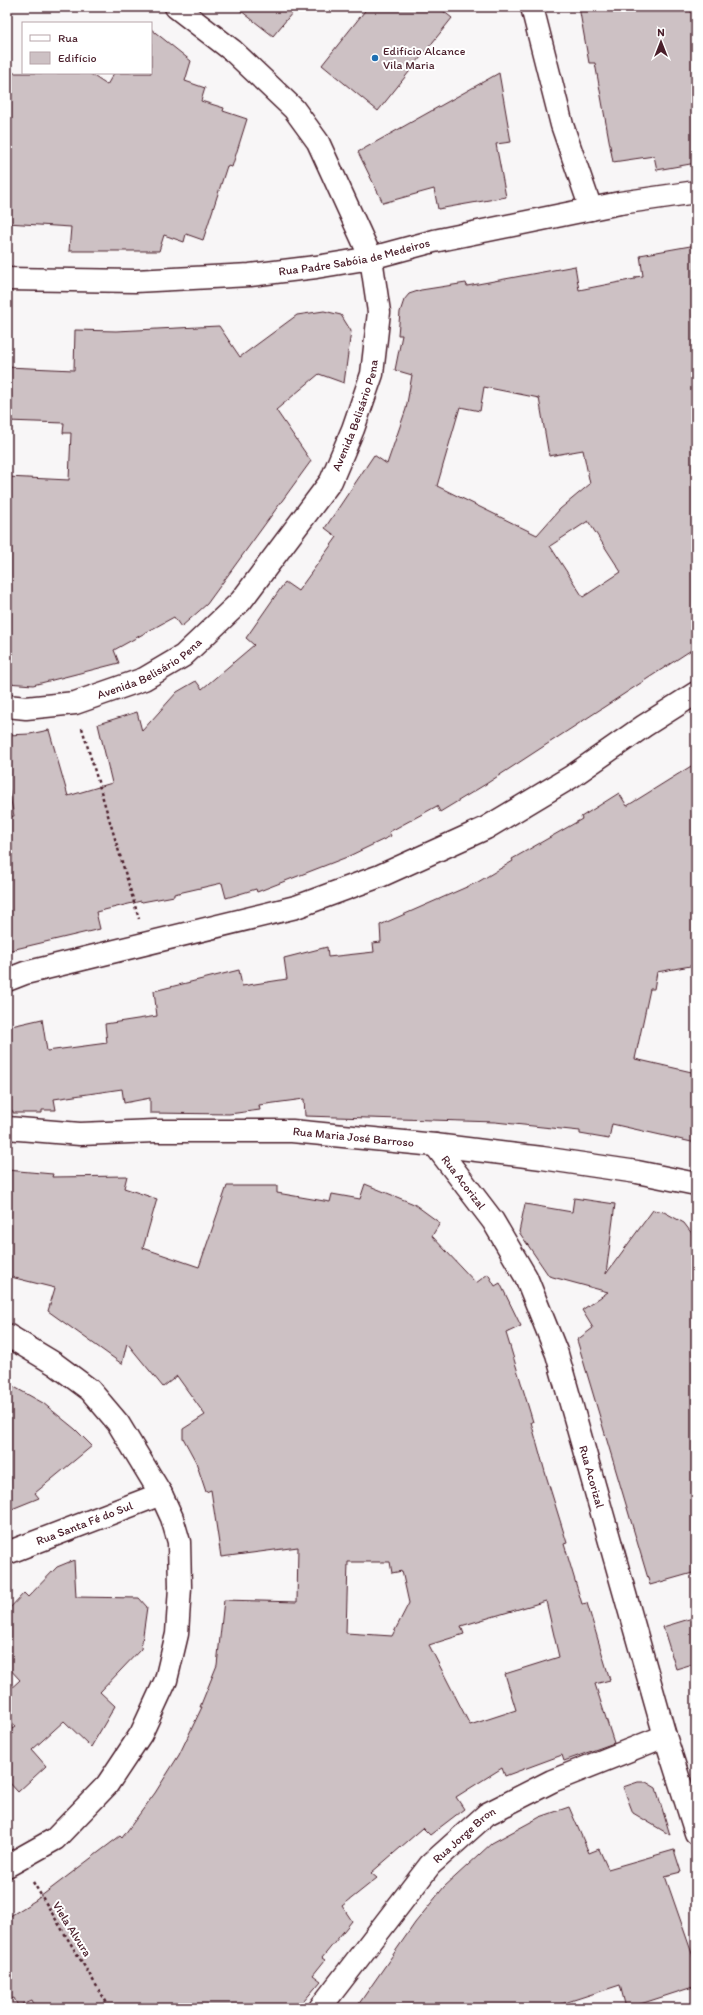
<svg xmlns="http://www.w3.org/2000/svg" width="703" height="2015" font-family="Itim,sans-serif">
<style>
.building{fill:#cdc1c4;stroke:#4a1f2b;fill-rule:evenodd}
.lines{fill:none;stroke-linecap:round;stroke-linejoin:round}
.minor-casing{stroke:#4a1f2b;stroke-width:25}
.path{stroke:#4a1f2b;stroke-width:2.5;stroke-dasharray:3 3;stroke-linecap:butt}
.minor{stroke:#fff;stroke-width:22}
.poi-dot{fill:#1f6fb2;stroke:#fff;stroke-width:1.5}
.labels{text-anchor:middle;stroke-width:4;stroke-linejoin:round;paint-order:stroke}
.poi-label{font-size:12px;fill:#4a1f2b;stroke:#fff;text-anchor:start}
.street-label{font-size:12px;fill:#4a1f2b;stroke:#fff}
</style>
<rect width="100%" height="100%" fill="#f8f6f7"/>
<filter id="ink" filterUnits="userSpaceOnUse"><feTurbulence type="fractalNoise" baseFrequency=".025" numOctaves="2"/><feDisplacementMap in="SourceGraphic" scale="8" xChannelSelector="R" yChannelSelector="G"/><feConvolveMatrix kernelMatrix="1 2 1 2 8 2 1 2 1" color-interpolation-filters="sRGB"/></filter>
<g filter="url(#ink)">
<g class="building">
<polygon points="236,7 297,7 273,36"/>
<polygon points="368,7 438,7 452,18 378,111 322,65"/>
<polygon points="579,7 696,7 696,163 657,170 654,156 613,162 595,63 589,63"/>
<polygon points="151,29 191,61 185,81 205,88 201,101 224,108 223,111 247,119 232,167 227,166 203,240 186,234 184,242 164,235 159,251 69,251 71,227 7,223 7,73 89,73 107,85 114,73 151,73"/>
<polygon points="499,73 511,142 496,144 506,197 438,209 434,189 383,203 358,152"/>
<path d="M 696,245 L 696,647 L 486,784 L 440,812 L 437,806 L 389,832 L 391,836 L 347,857 L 257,892 L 256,889 L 226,898 L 222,883 L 174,894 L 174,896 L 142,902 L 141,901 L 96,912 L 100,929 L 7,951 L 7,817 L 14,816 L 7,781 L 7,735 L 30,734 L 49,730 L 68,796 L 112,783 L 98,724 L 137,712 L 142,731 L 177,692 L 196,681 L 202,689 L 254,645 L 246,638 L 285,582 L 298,591 L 337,537 L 325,528 L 374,455 L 387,464 L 406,409 L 412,375 L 395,370 L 402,335 L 398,335 L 400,312 L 404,300 L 409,294 L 421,290 L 466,283 L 467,286 L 575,266 L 579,290 L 635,279 L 635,277 L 643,276 L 640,255 ZM 484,387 L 539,398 L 549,456 L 583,450 L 590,484 L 560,509 L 537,535 L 437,486 L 460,407 L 480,411 ZM 588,521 L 621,572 L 583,597 L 550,546 Z"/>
<polygon points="324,311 341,315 351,331 344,383 319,374 276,410 311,461 207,604 181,627 174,617 114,650 119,663 33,685 7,683 7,477 69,480 71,433 63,433 64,423 7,421 7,367 74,370 75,330 116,331 219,326 240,357 297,315"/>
<polygon points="696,763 696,965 657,972 654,989 650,989 635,1059 696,1073 696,1143 612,1124 609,1139 580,1134 580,1131 495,1122 305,1116 304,1099 259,1105 260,1110 229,1114 150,1113 150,1098 124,1103 122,1089 54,1099 56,1110 42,1110 42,1113 13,1113 13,1111 7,1110 7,1027 42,1019 47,1051 107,1043 105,1024 157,1016 154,991 239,970 242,986 287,979 284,958 327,947 328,957 374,952 373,943 381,942 380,925 478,882 513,861 512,859 582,819 581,817 619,793 627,806"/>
<path d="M 7,1170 L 53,1174 L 52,1177 L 127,1176 L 124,1188 L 157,1199 L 143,1248 L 199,1267 L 227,1186 L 277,1186 L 277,1193 L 330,1202 L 332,1194 L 360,1199 L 365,1184 L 414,1204 L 440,1223 L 432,1236 L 476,1283 L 488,1274 L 495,1286 L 500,1283 L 521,1326 L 506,1333 L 533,1422 L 531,1422 L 545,1472 L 567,1543 L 564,1544 L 582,1604 L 587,1603 L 610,1680 L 595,1684 L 614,1743 L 564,1761 L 562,1755 L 505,1776 L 502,1768 L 456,1797 L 464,1809 L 430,1835 L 423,1828 L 371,1873 L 377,1878 L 342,1906 L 352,1921 L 322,1958 L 325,1960 L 313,1975 L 321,1981 L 298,2008 L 36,2008 L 32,2000 L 18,2006 L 14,1998 L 7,2000 L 7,1918 L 36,1900 L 120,1836 L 122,1838 L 155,1793 L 179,1755 L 202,1707 L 200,1707 L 217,1665 L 224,1600 L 297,1602 L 298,1547 L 221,1557 L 211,1490 L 206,1492 L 196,1462 L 183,1438 L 183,1429 L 205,1415 L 177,1376 L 163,1387 L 127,1343 L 122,1364 L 48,1311 L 55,1288 L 7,1276 ZM 348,1562 L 390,1562 L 392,1573 L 402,1571 L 409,1603 L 392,1636 L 346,1633 ZM 546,1601 L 559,1657 L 505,1674 L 516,1710 L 470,1725 L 429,1645 L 464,1634 L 461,1626 Z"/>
<polygon points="574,1198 615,1204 606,1274 653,1210 664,1212 684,1223 696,1239 696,1572 650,1585 577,1340 593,1328 582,1310 608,1292 549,1276 519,1232 525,1204 572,1212"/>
<polygon points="7,1383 43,1403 75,1429 92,1446 35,1493 39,1498 7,1511"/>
<polygon points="74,1560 76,1597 139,1598 147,1607 141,1649 100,1692 115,1706 91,1747 64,1721 32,1750 46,1766 18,1792 7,1780 7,1723 12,1729 15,1727 7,1717 7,1692 20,1680 7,1666 7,1611 24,1593 28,1597 57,1567"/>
<polygon points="696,1617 696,1663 676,1669 663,1627"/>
<polygon points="638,1782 646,1782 656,1788 670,1835 633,1813 623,1787"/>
<polygon points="569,1807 589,1853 599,1849 608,1869 674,1850 681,1872 665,1876 696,1965 696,1986 628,2008 626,2008 620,1985 549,2008 356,2008 415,1923 444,1887 492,1843 540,1817"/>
</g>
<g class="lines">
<defs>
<g id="minor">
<polyline points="532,7 562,125 591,209"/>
<path id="s1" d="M 7,279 L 135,281 L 250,275 L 316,267 L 371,258 L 434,241 L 620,203 L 696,192"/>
<path id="s2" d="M 7,706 L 26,708 L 75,703 L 144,679 L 183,656 L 241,601 L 331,481 L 353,429 L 372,374 L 379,312 L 371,258 L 318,142 L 294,109 L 233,51 L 176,7"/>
<polyline points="7,980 25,973 296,907 380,876 486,828 571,777 644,726 696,693"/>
<path id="s3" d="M 7,1128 L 80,1134 L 155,1131 L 292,1131 L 435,1145 L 542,1158 L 637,1172 L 696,1184"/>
<path id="s4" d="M 435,1145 L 493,1221 L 526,1277 L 557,1354 L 665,1736 L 696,1833"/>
<polyline points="7,1335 55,1364 90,1390 118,1423 161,1494 172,1518 179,1542 180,1587 177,1634 166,1680 141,1734 107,1785 55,1839 7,1866"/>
<path id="s5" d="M 7,1553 L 161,1494"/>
<path id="s6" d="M 320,2008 L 430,1865 L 487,1814 L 552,1781 L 665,1736"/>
</g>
</defs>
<use href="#minor" class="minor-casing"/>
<g class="path">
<polyline points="82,728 139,919"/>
<polyline points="33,1882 110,2008"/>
</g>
<use href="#minor" class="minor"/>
</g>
</g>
<circle class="poi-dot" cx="375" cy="58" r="4"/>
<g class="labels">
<g class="poi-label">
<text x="383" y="55">Edifício Alcance<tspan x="383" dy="14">Vila Maria</tspan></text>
</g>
<g class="street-label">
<text dy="4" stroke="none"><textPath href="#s1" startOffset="349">Rua Padre Sabóia de Medeiros</textPath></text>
<text dy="4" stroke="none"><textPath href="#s2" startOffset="487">Avenida Belisário Pena</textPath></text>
<text dy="4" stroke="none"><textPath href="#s2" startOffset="151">Avenida Belisário Pena</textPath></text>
<text dy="4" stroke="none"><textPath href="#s3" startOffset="347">Rua Maria José Barroso</textPath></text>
<text dy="4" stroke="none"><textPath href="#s4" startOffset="47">Rua Acorizal</textPath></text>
<text dy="4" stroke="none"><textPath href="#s4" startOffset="371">Rua Acorizal</textPath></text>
<text dy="4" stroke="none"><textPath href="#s5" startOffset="83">Rua Santa Fé do Sul</textPath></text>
<text dy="4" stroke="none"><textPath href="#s6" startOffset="226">Rua Jorge Bron</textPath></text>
<text transform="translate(72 1929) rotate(58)" y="4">Viela Alvura</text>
</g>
</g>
<rect width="703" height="2015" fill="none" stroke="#fff" stroke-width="24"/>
<rect x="12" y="12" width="679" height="1991" fill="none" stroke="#4a1f2b" stroke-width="1.5" filter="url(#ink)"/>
<rect x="22" y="22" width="130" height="52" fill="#ffffff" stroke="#b7a5aa"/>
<rect x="30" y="35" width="20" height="6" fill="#ffffff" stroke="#b7a5aa"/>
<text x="58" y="42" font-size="12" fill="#4a1f2b">Rua</text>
<rect x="30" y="52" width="20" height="12" fill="#cdc1c4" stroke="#b7a5aa"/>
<text x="58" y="62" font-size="12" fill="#4a1f2b">Edifício</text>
<g transform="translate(661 42)" stroke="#ffffff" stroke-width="3" paint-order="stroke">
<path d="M0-3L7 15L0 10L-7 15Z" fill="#4a1f2b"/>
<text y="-6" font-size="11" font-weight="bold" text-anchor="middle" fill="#4a1f2b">N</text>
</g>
</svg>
